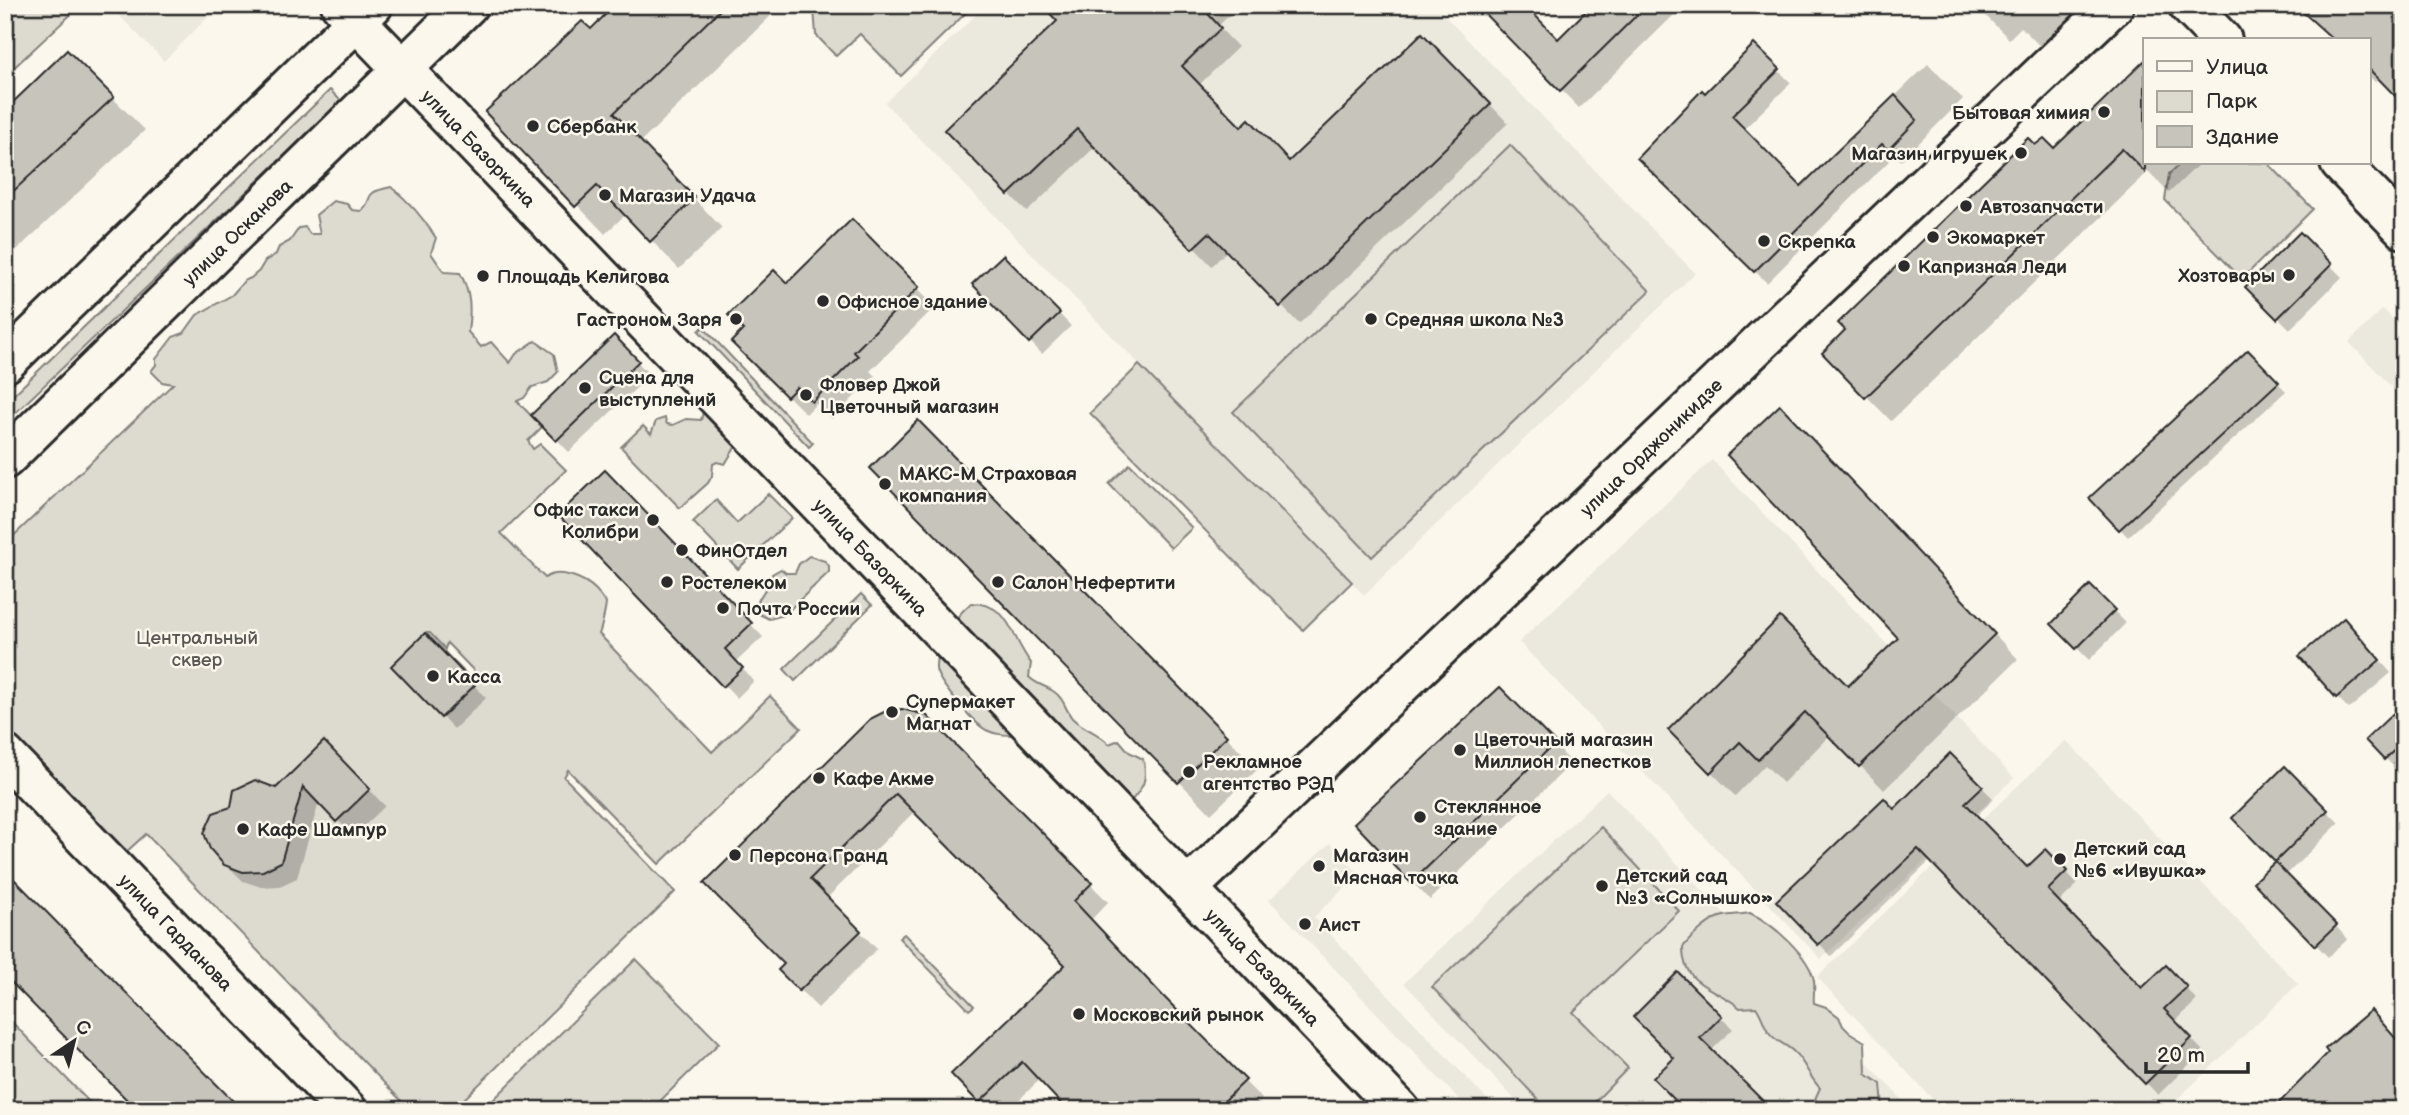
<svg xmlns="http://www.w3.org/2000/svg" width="2409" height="1115" font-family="'Balsamiq Sans',sans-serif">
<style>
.built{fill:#ebe8de}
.green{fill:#dddad0;stroke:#84827e;stroke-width:2;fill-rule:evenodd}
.shadow{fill:#0003}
.building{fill:#c7c4bc;stroke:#2b2b2b;stroke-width:2}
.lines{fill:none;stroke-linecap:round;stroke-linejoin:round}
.minor-casing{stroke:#2b2b2b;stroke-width:44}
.minor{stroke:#fbf7ec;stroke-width:38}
.poi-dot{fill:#2b2b2b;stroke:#fbf7ec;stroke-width:2.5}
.labels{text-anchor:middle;stroke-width:5;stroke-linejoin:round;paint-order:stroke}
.poi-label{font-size:19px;font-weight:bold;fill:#2b2b2b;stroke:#fbf7ec;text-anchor:start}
.street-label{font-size:19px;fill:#2b2b2b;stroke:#fbf7ec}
.park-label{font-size:19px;fill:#585754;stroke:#fbf7ec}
</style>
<rect width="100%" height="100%" fill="#fbf7ec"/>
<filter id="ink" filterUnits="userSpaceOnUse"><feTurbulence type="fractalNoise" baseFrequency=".0143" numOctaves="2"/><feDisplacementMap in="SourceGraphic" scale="14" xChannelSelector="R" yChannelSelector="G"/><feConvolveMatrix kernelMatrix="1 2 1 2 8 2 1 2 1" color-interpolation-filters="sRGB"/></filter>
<g filter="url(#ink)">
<g class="built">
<polygon points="109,5 150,5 152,8 155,5 220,5 164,61"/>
<polygon points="986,5 1434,5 1695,273 1364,595 885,103"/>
<polygon points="2383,309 2404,331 2404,400 2349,342"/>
<polygon points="1712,460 2014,778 1821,959 1519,642"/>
<polygon points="2066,740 2298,984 2166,1110 1943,1110 1817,977"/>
<polygon points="1607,790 1912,1110 1525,1110 1404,983"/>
<polygon points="1330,843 1359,874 1314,917 1497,1110 1469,1110 1269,900"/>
</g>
<g class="green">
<polygon points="5,5 81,5 5,76"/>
<polygon points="818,5 974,5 901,76 860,34 836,56 816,35 814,9"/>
<polygon points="330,90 341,101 5,423 5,403"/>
<polygon points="1510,145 1650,291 1372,557 1233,412"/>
<polygon points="2181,163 2268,163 2313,209 2242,279 2165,200 2169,174"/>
<path d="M 391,187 C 410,202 423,217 436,238 L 431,253 L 444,272 L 460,273 C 471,293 471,309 468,332 L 481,347 L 491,342 L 510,363 L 516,354 L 535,341 L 554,354 L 558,372 L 548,382 L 532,387 L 524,398 L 517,401 L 542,427 L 528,441 L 533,449 L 540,444 L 566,470 L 501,533 L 545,578 C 559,568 584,578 596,590 C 600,594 601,599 606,603 C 606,608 601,630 599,634 L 712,752 L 770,696 L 801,728 L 659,864 L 568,770 L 564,777 L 675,892 L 453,1110 L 410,1110 L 146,834 L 125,853 L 5,727 L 5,544 L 173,384 L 162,382 L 151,371 L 156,365 L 156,359 L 173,337 L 184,333 L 197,315 L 232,295 L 244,281 L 251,278 L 259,271 L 265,261 L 276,254 L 279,247 L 290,241 L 299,228 L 305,227 L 310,234 L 320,234 L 316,215 L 333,201 L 347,204 L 352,210 L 361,211 C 377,196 359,194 391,187 ZM 426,633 L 430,633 L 445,649 L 447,643 L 476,673 L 472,680 Z"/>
<polygon points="703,327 813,443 809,447 699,331"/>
<polygon points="1139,365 1352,582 1303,630 1090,413"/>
<polygon points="711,407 736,437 736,446 725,464 717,462 713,464 712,476 708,483 680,508 621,447 643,426 651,434 656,421 665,418 667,424 673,425 686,419 701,420 703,412"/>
<polygon points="1130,464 1192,528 1171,548 1109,484"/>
<polygon points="768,494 792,518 738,569 693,522 716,500 737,523"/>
<polygon points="809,556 825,561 829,566 829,572 784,615 769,619 759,614 755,605 766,588 774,580 772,574 781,569 786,573 795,573 799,564"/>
<polygon points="861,594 872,605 795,681 784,669"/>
<path d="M 971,603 C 1012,604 1010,637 1031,663 L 1029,677 C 1037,685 1044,685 1053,691 C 1064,698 1065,709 1072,718 C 1083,729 1098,732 1109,744 L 1119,740 L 1129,752 L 1143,759 C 1149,784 1141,789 1126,807 L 1078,789 L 1061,788 L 1052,771 L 1037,761 L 1018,735 C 1006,735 996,735 986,730 C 974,723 936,681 936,668 C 935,644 954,618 971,603 Z"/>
<polygon points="1601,827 1679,911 1573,1012 1628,1068 1587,1110 1548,1110 1432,987"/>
<path d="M 1750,913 C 1772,923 1810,956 1814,981 C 1815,988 1813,996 1814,1003 L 1826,1007 L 1839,1017 L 1843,1026 L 1849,1032 L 1865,1042 L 1866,1074 L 1881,1084 L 1883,1107 L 1879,1110 L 1827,1110 L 1815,1099 L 1820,1088 C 1809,1077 1805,1062 1794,1052 C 1786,1044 1775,1042 1768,1031 C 1763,1023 1762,1015 1756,1007 L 1740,1008 C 1716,987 1682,987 1683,947 C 1692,936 1707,922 1720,917 C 1728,914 1741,915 1750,913 Z"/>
<polygon points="904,934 974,1006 969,1010 899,938"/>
<polygon points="636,959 719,1043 651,1110 483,1110"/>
<polygon points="5,1015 97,1110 5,1110"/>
</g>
<g class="shadow">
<polygon points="618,5 782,5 641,142 722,228 679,269 626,214 605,234 488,112 591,31"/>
<polygon points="1044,5 1240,5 1218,26 1238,47 1199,85 1242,129 1289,163 1440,53 1508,123 1299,324 1228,250 1212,266 1096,146 1027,212 947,130 1060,21"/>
<polygon points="1478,5 1558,41 1594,5 1672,5 1678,11 1579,108"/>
<polygon points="1975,5 2066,5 2088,27 2067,74 2021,27 2009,39"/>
<polygon points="2404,5 2380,77 2375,82 2369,76 2369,40 2335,40 2328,34"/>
<polygon points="1754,46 1791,83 1743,130 1801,188 1928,64 1963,99 1901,161 1895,155 1767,283 1639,158"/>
<polygon points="67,53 145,130 5,261 5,112"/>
<polygon points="2135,72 2145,163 2200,163 2169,193 2148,172 1891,421 1824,353 2035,148 2054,151"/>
<polygon points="852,222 935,307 870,371 875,376 832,419 816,404 806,414 734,342"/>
<polygon points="2300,235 2342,277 2290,329 2248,287"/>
<polygon points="1003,257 1071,326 1042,354 975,284"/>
<polygon points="614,338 650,375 569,452 533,415"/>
<polygon points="2248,353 2286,391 2128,537 2091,498"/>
<polygon points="1804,432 2018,659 1884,790 1830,735 1783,783 1765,765 1735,796 1670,730 1848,688 1901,638"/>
<polygon points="950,455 1258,769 1211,814 872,468"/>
<polygon points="605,473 763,637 736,662 754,681 737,698 561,515"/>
<polygon points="2090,587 2126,623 2089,660 2053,624"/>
<polygon points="2356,632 2391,673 2349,709 2337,697"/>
<polygon points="425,635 486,698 454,729 393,666"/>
<polygon points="1500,689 1572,763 1430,900 1412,882"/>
<polygon points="2404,705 2404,767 2399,772 2367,740"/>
<polygon points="925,717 1108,902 1091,920 1180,1016 1262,1099 1251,1110 1070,1110 1040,1079 1009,1110 988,1110 954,1074 1068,965 915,811 827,898 877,949 818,1008 780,970 786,964 706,883"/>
<polygon points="324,743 385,806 354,836 319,802 297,878 280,886 261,887 243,881 226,864 276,790"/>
<polygon points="1950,756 1994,799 1976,816 2027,869 2046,851 2078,884 2058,903 2142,990 2166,968 2197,1000 2175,1022 2203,1051 2158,1095 1931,860 1831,956 1779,901 1894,811"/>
<polygon points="2285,768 2339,823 2286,875 2348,939 2328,957 2256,882 2278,862 2234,818"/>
<polygon points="1678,974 1733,1029 1711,1051 1676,1058"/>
<polygon points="2404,995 2404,1019 2391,1006"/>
</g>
<g class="building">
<polygon points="615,5 725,5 614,113 695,198 650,242 597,186 575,207 485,112 582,21 591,29"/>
<polygon points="1042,5 1200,5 1221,28 1182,66 1241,127 1249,119 1289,161 1422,33 1491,104 1280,307 1209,233 1192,249 1077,129 1008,195 944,130 1057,21"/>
<polygon points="1476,5 1525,5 1558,39 1592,5 1647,5 1560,91"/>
<polygon points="2295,5 2404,5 2404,105 2369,69 2369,40 2334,40"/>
<polygon points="1754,44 1780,69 1732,116 1801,186 1895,95 1917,120 1888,150 1882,144 1754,272 1637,158 1702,90 1705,93"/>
<polygon points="67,50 114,97 5,199 5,110"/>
<polygon points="2145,60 2145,172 2122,149 1865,398 1822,353 1845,330 1838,323 2028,138 2035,145 2044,138 2054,148"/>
<polygon points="852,219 919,287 854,352 858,356 812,402 797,387 787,397 731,342 743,330 728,315 774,270 787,283"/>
<polygon points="2300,232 2332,264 2277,319 2245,287"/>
<polygon points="1003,255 1060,313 1029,343 972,284"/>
<polygon points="614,335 639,361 556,441 531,415"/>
<polygon points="2248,350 2279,382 2119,530 2089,498"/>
<polygon points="1780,405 1995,634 1859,767 1805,712 1758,760 1740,742 1710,773 1668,730 1780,617 1848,686 1898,638 1727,455"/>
<polygon points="918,420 1227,736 1178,783 870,468"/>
<polygon points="605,470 752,623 725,649 743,668 723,687 558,515"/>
<polygon points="2090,585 2115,610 2076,649 2051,624"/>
<polygon points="2344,618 2380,660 2336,698 2299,656"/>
<polygon points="425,633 475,685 441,718 391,666"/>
<polygon points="1500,687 1555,743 1411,883 1354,823"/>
<polygon points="2404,703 2404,741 2384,760 2365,740"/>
<polygon points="902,709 926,715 1092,883 1074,901 1163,996 1246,1080 1215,1110 1067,1110 1022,1062 979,1103 951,1074 1065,965 896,794 810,879 861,931 799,991 778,970 784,964 704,883 870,719 886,711"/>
<polygon points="324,741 370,789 336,822 303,787 281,862 263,871 243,872 224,865 210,849 204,833 213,813 231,807 234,790 255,780 276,788"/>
<polygon points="1950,753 1983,786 1965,803 2027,867 2046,849 2067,871 2048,890 2142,988 2166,965 2187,987 2164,1009 2192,1038 2145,1084 1918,849 1818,945 1776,901 1884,798 1894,809"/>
<polygon points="2285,766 2328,810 2275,862 2232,818"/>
<polygon points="2275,862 2337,925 2315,946 2253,882"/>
<polygon points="5,870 242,1110 137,1110 5,976"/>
<polygon points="1678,972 1722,1016 1700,1038 1772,1110 1685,1110 1653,1078 1674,1058 1633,1017"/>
<polygon points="2371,1010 2404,1048 2404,1110 2272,1110 2328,1053 2325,1049"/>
</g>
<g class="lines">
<defs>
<g id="minor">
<polyline points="341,5 1400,1110"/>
<polyline points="2188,5 2222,40"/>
<polyline points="2340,163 2404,229"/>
<polyline points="5,363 373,5"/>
<polyline points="5,459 468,5"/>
<polyline points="5,755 347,1110"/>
<polyline points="1188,888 2114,5"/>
</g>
</defs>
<use href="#minor" class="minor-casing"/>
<use href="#minor" class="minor"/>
</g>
</g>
<g class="poi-dot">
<circle cx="2104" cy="112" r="7"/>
<circle cx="533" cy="126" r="7"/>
<circle cx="2021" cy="153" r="7"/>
<circle cx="605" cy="195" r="7"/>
<circle cx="1966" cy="206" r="7"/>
<circle cx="1933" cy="237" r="7"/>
<circle cx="1764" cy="241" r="7"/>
<circle cx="1904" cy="266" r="7"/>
<circle cx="2289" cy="275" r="7"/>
<circle cx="483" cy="276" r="7"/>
<circle cx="823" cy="301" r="7"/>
<circle cx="736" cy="319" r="7"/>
<circle cx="1371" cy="319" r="7"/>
<circle cx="585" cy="388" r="7"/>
<circle cx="806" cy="395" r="7"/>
<circle cx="885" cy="484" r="7"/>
<circle cx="653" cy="520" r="7"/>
<circle cx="682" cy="550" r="7"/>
<circle cx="667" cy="582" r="7"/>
<circle cx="998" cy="582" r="7"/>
<circle cx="723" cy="608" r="7"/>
<circle cx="433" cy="676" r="7"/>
<circle cx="892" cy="712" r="7"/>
<circle cx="1460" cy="750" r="7"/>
<circle cx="1189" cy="772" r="7"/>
<circle cx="819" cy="778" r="7"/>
<circle cx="1420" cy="817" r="7"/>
<circle cx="243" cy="829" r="7"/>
<circle cx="735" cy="855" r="7"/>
<circle cx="2060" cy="859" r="7"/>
<circle cx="1319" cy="866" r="7"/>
<circle cx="1602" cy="886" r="7"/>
<circle cx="1305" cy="924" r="7"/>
<circle cx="1079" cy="1014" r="7"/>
</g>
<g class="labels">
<g class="poi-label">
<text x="2090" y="119" text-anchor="end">Бытовая химия</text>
<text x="547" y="133">Сбербанк</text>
<text x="2007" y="160" text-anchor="end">Магазин игрушек</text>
<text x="619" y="202">Магазин Удача</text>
<text x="1980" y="213">Автозапчасти</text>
<text x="1947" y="244">Экомаркет</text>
<text x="1778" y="248">Скрепка</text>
<text x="1918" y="273">Капризная Леди</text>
<text x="2275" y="282" text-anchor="end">Хозтовары</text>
<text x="497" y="283">Площадь Келигова</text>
<text x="837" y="308">Офисное здание</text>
<text x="722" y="326" text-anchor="end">Гастроном Заря</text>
<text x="1385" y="326">Средняя школа №3</text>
<text x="599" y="384">Сцена для<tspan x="599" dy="22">выступлений</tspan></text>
<text x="820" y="391">Фловер Джой<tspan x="820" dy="22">Цветочный магазин</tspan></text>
<text x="899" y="480">МАКС-М Страховая<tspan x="899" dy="22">компания</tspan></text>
<text x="639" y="516" text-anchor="end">Офис такси<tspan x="639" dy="22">Колибри</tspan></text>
<text x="696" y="557">ФинОтдел</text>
<text x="681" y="589">Ростелеком</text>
<text x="1012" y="589">Салон Нефертити</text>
<text x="737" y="615">Почта России</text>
<text x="447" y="683">Касса</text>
<text x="906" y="708">Супермакет<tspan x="906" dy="22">Магнат</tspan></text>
<text x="1474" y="746">Цветочный магазин<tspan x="1474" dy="22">Миллион лепестков</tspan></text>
<text x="1203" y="768">Рекламное<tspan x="1203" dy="22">агентство РЭД</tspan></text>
<text x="833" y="785">Кафе Акме</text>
<text x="1434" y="813">Стеклянное<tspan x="1434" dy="22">здание</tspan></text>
<text x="257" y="836">Кафе Шампур</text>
<text x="2074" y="855">Детский сад<tspan x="2074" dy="22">№6 «Ивушка»</tspan></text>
<text x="749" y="862">Персона Гранд</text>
<text x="1333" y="862">Магазин<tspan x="1333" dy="22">Мясная точка</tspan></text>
<text x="1616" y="882">Детский сад<tspan x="1616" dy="22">№3 «Солнышко»</tspan></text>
<text x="1319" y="931">Аист</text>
<text x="1093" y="1021">Московский рынок</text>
</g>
<g class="street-label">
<text transform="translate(479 148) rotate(46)" y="7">улица Базоркина</text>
<text transform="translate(237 232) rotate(-44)" y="7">улица Осканова</text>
<text transform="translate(1651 447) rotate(-44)" y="7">улица Орджоникидзе</text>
<text transform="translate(871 557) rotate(46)" y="7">улица Базоркина</text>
<text transform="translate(176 932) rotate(46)" y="7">улица Гарданова</text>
<text transform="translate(1263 967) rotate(46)" y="7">улица Базоркина</text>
</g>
<g class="park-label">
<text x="197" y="644">Центральный<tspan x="197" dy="22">сквер</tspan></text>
</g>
</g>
<rect width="2409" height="1115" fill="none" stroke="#fbf7ec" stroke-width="28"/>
<rect x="14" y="14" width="2381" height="1087" fill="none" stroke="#2b2b2b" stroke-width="2.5" filter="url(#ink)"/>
<rect x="2143" y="38" width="228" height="126" fill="#fbf7ec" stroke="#a8a59f" stroke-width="2"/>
<rect x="2157" y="61" width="35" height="10" fill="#fbf7ec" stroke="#a8a59f" stroke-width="2"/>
<text x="2206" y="74" font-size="21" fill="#2b2b2b">Улица</text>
<rect x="2157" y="91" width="35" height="21" fill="#dddad0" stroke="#a8a59f" stroke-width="2"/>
<text x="2206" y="108" font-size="21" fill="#2b2b2b">Парк</text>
<rect x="2157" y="126" width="35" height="21" fill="#c7c4bc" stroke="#a8a59f" stroke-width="2"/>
<text x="2206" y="144" font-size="21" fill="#2b2b2b">Здание</text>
<g transform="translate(74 1041) rotate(35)" stroke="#fbf7ec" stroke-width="5" paint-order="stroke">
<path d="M0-5L12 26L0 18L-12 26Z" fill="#2b2b2b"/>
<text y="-10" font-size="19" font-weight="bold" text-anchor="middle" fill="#2b2b2b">С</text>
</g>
<path d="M2146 1062v10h102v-10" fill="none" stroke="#2b2b2b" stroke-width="3.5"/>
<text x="2157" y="1062" font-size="21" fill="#2b2b2b" stroke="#fbf7ec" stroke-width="5" paint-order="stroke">20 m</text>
</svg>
